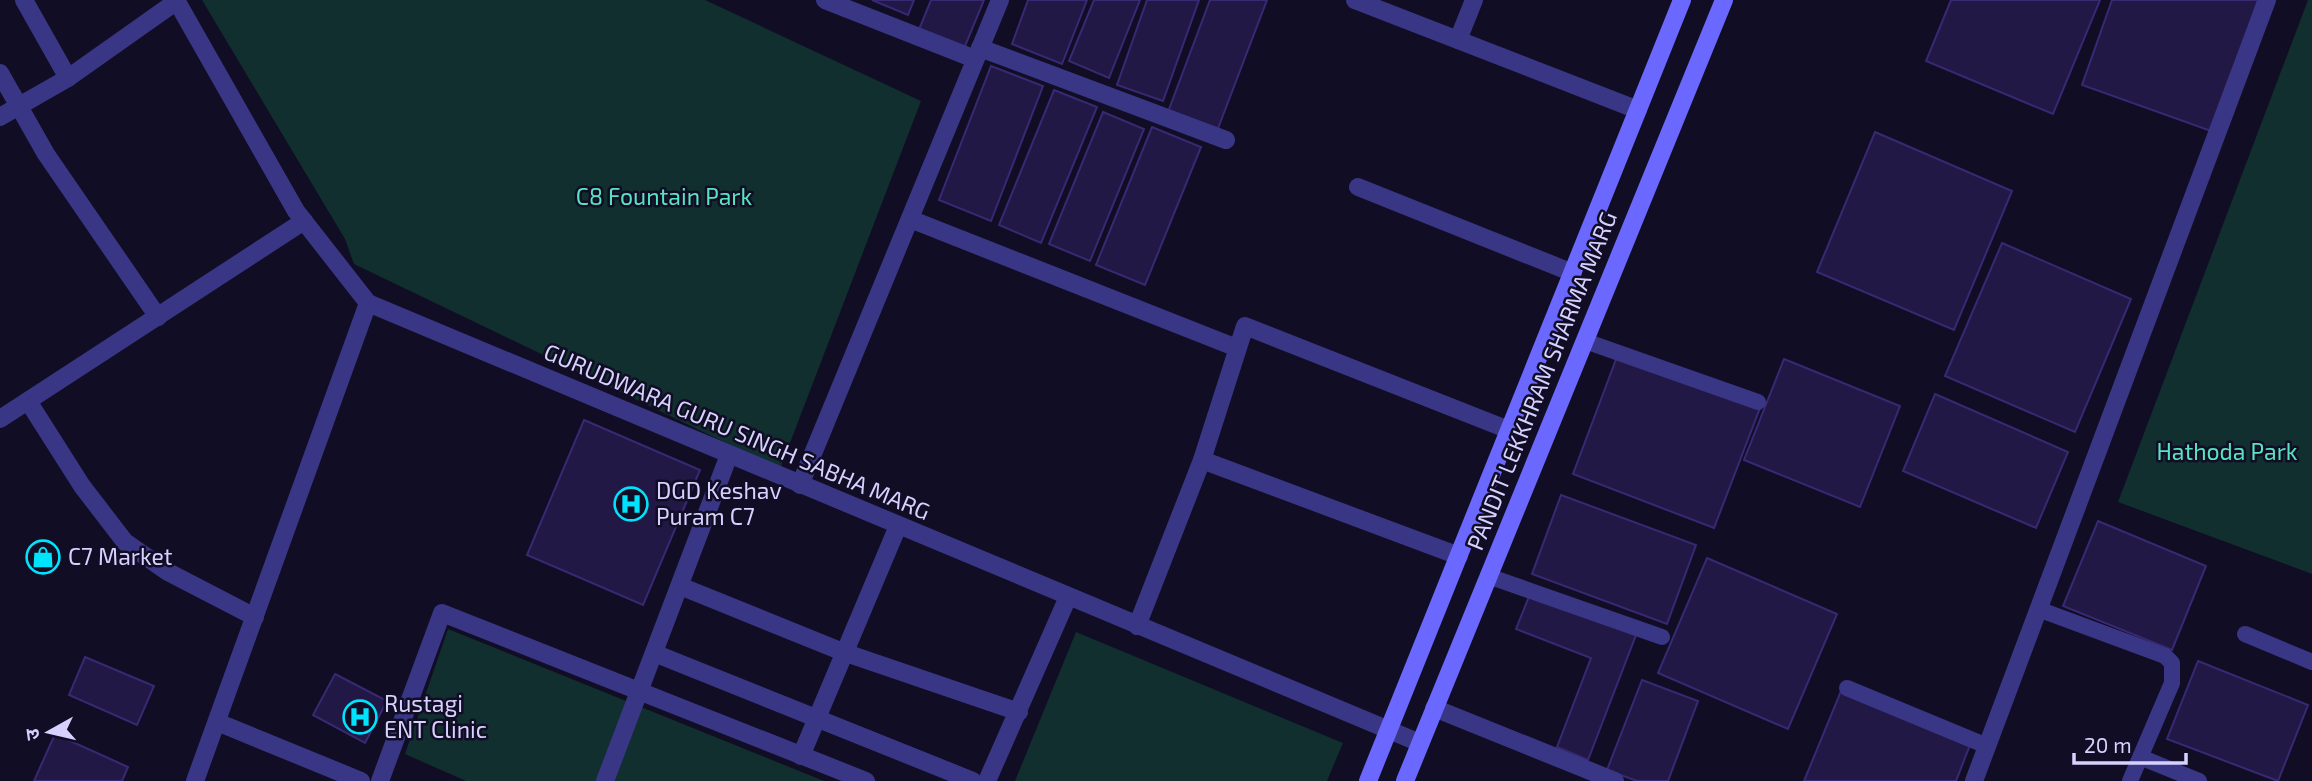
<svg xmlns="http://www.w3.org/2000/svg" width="2312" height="781" font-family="'Exo 2','Noto Sans Devanagari',sans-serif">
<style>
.green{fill:#102f2e}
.building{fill:#221846;stroke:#382973;stroke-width:2}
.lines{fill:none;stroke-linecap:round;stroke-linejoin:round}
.service{stroke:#393686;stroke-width:16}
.minor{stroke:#393686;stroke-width:18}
.secondary{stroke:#6b68ff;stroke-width:18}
.labels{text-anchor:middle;stroke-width:5;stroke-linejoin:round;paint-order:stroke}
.park-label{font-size:23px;fill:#57e5c1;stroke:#110d25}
.street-label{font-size:23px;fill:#d6d1ff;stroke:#110d25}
.poi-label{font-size:23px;fill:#d6d1ff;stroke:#110d25;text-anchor:start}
</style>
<rect width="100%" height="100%" fill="#110d25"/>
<g class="green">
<polygon points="202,0 705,0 921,101 780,469 354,264 345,239"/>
<polygon points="2308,0 2312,0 2312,574 2118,502"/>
<polygon points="448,629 824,781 466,781 405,754"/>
<polygon points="1076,632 1343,743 1327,781 1015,781"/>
</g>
<g class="building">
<polygon points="872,0 914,0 908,15"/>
<polygon points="931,0 984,0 963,51 918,32"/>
<polygon points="1028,0 1087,0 1062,64 1012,44"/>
<polygon points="1094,0 1140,0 1109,78 1069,61"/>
<polygon points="1147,0 1199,0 1163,101 1117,85"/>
<polygon points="1210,0 1267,0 1217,131 1168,112"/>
<polygon points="1951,0 2100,0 2053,114 1926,61"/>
<polygon points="2112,0 2258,0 2211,131 2082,85"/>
<polygon points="991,66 1043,86 991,221 939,200"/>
<polygon points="1054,90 1097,107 1041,243 999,225"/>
<polygon points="1103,112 1144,129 1090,261 1049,244"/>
<polygon points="1152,127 1201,147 1145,285 1096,265"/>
<polygon points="1875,132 2012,191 1954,330 1817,272"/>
<polygon points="2002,243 2131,299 2075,432 1945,376"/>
<polygon points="1618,354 1760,408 1714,528 1573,474"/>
<polygon points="1784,359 1900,406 1860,507 1744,460"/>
<polygon points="1935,394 2068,452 2036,528 1903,471"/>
<polygon points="584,420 700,470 643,605 527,555"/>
<polygon points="1561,495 1696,545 1667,624 1532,574"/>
<polygon points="2098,521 2206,566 2172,650 2063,606"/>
<polygon points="1707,558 1837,614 1788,729 1658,673"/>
<polygon points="1530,594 1636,635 1588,760 1557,747 1591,658 1516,629"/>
<polygon points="85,657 154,686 137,725 69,695"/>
<polygon points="2198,661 2308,705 2278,781 2167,739"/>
<polygon points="335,674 387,701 365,743 313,715"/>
<polygon points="1642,680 1698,701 1668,781 1637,781 1607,770"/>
<polygon points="1841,691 1970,745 1956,781 1804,781"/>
<polygon points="55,734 128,767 122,781 34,781"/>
</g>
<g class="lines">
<g class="service">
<polyline points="1585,341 1758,402"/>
<polyline points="1488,576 1662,637"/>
<polyline points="2038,609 2165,656 2172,663 2172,683 2130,781"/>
<polyline points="2245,634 2312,662"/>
<polyline points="1847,688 1987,746"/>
<polyline points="2140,757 2199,781"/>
</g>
<g class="minor">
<polyline points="24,0 68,78"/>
<polyline points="176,0 296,211 368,303 1420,743"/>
<polyline points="825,0 975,59"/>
<polyline points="1355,0 1638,110"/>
<polyline points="1458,40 1474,0"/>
<polyline points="980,48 1226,140"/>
<polyline points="0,73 46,154 158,317"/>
<polyline points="0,117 68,78 177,1"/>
<polyline points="1358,187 1573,273"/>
<polyline points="910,219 1237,348"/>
<polyline points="28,401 82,486 125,542 168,572 255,617"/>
<polyline points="0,419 304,221"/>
<polyline points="1202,460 1459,556"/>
<polyline points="800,485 1000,0"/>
<polyline points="680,586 843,652 1019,712"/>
<polyline points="1137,626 1202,460 1245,326 1509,430"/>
<polyline points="654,653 973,781"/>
<polyline points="1434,708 1615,781"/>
<polyline points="217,722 361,781"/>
<polyline points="801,756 898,526"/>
<polyline points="195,781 368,303"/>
<polyline points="380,781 442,613 866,781"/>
<polyline points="605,781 729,455"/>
<polyline points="987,781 1068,597"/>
<polyline points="1974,781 2267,0"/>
</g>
<g class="secondary">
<polyline points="1368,781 1682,0"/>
<polyline points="1405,781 1724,0"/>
</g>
</g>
<defs>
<symbol id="hospital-ring" viewBox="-11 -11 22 22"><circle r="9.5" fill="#110d25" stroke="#00e3fc" stroke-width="1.5"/><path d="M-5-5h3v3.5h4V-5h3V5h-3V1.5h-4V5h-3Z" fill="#00e3fc"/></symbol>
<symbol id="shop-ring" viewBox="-11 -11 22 22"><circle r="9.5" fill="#110d25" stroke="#00e3fc" stroke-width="1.5"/><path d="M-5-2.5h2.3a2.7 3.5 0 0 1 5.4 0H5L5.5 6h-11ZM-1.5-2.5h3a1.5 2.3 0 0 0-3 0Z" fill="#00e3fc"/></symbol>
</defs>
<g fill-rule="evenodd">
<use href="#hospital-ring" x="612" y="485" width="38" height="38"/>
<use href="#shop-ring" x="24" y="538" width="38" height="38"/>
<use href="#hospital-ring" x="341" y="698" width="38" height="38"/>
</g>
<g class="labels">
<g class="park-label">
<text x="664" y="205">C8 Fountain Park</text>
<text x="2227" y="460">Hathoda Park</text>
</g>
<g class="street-label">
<text transform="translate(1542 381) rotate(-68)" y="8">PANDIT LEKKHRAM SHARMA MARG</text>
<text transform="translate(737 432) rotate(23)" y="8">GURUDWARA GURU SINGH SABHA MARG</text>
</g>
<g class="poi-label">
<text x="656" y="499">DGD Keshav<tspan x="656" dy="26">Puram C7</tspan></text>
<text x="68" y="565">C7 Market</text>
<text x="384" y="712">Rustagi<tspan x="384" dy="26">ENT Clinic</tspan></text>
</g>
</g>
<g transform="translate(49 732) rotate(262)" stroke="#110d25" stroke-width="5" paint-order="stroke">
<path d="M0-5L12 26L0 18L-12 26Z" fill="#d6d1ff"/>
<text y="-10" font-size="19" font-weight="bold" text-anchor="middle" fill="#d6d1ff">उ</text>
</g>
<path d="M2074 753v10h112v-10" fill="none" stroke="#d6d1ff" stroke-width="3.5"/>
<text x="2084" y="753" font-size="21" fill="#d6d1ff" stroke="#110d25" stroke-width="5" paint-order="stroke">20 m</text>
</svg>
